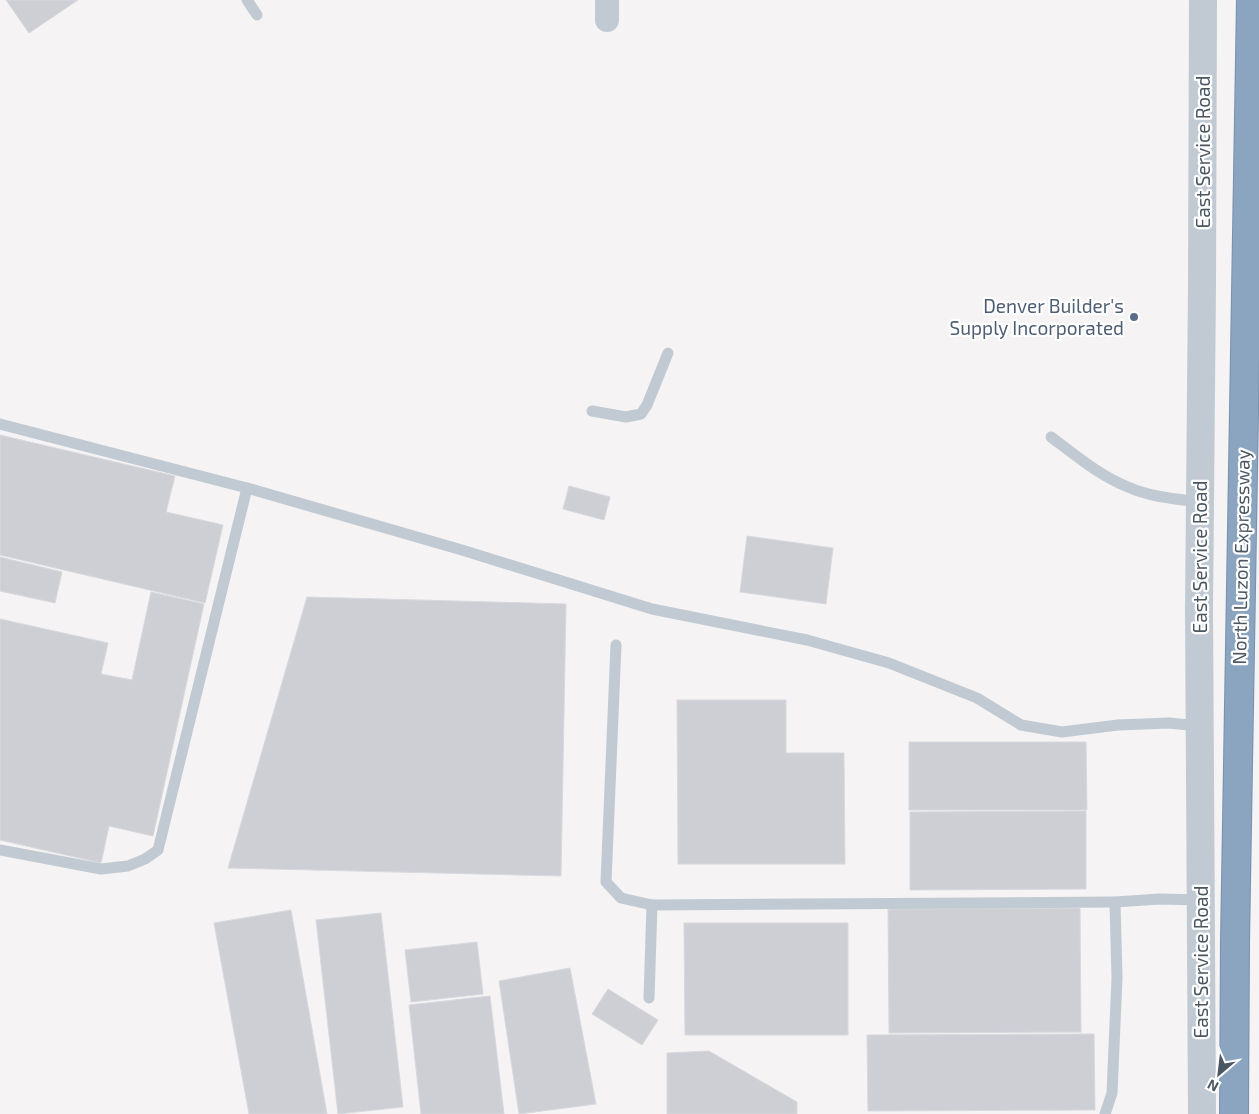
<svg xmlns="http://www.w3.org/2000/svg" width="1259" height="1114" font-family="'Exo 2',sans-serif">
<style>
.building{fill:#cdcfd5;stroke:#d7d9de}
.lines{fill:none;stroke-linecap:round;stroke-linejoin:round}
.motorway-casing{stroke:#7690ad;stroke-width:30}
.service{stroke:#c1cad2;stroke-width:11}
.minor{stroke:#c1cad2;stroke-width:24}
.tertiary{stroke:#c1cad2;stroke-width:28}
.motorway{stroke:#8ba5c1;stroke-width:28}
.service-dot{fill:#5c6f8a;stroke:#fff;stroke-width:2}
.labels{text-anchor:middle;stroke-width:4.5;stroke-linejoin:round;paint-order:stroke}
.street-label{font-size:19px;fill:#4a5661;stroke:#fff}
.service-label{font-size:19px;fill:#4e5e75;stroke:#fff;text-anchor:end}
</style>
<rect width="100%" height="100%" fill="#f5f3f3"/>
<g class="building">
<polygon points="6,0 78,0 29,33"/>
<polygon points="0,435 175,476 166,512 223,525 205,603 0,555"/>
<polygon points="569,486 610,497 604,520 563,509"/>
<polygon points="747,536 833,548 826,604 740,592"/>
<polygon points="0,557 62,572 55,603 0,591"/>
<polygon points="151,592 204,604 153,836 109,826 101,863 0,840 0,619 108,643 101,674 132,680"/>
<polygon points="307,597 566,604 561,876 228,868"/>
<polygon points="677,700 786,700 786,753 844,753 845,864 678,864"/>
<polygon points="909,742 1086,742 1087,810 909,810"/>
<polygon points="1086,811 1086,889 910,890 910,812"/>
<polygon points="1080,908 1081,1032 889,1033 888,909"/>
<polygon points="291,910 327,1114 249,1114 214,923"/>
<polygon points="381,913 403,1107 338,1114 316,920"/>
<polygon points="684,923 848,923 848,1035 685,1035"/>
<polygon points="477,942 483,994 411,1002 405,950"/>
<polygon points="570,968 596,1104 519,1114 499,981"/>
<polygon points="608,989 658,1020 642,1045 592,1014"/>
<polygon points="490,996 504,1114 421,1114 409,1005"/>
<polygon points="1094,1034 1095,1110 868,1111 867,1035"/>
<polygon points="709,1051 797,1102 797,1114 667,1114 667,1053"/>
</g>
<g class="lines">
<defs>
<polyline id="motorway" points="1234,1114 1235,942 1251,0"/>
</defs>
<use href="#motorway" class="motorway-casing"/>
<g class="service">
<polyline points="247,0 257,15"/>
<polyline points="592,411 626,417 641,414 647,405 668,353"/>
<polyline points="0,424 247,488 462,550 652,609 807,640 889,663 977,698 1021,725 1062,732 1118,725 1169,723 1199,726"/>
<path d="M 1051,437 C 1075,455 1100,476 1128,487 C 1150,497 1176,499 1200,502"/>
<polyline points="616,645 606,882 621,898 652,905 1115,902"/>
<polyline points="0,850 101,869 128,866 145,859 158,850 247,488"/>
<polyline points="649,998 652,905"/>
<polyline points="1105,1114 1112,1093 1117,978 1115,902 1160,899 1201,900"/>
</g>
<polyline class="minor" points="607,0 607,20"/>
<polyline class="tertiary" points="1202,1114 1199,609 1202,284 1203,0"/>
<use href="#motorway" class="motorway"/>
</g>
<circle class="service-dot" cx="1134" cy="317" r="5"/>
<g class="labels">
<g class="street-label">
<text transform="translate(1203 152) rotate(-90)" y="7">East Service Road</text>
<text transform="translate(1200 557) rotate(-90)" y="7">East Service Road</text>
<text transform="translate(1241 557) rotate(-89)" y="7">North Luzon Expressway</text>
<text transform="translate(1201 962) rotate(-90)" y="7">East Service Road</text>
</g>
<g class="service-label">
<text x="1124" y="313">Denver Builder's<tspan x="1124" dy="22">Supply Incorporated</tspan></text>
</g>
</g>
<g transform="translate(1219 1074) rotate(208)" stroke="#ffffff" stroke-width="4" paint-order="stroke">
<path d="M0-4L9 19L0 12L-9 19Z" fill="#4a5661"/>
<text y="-8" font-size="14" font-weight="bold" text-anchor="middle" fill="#4a5661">N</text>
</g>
</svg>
